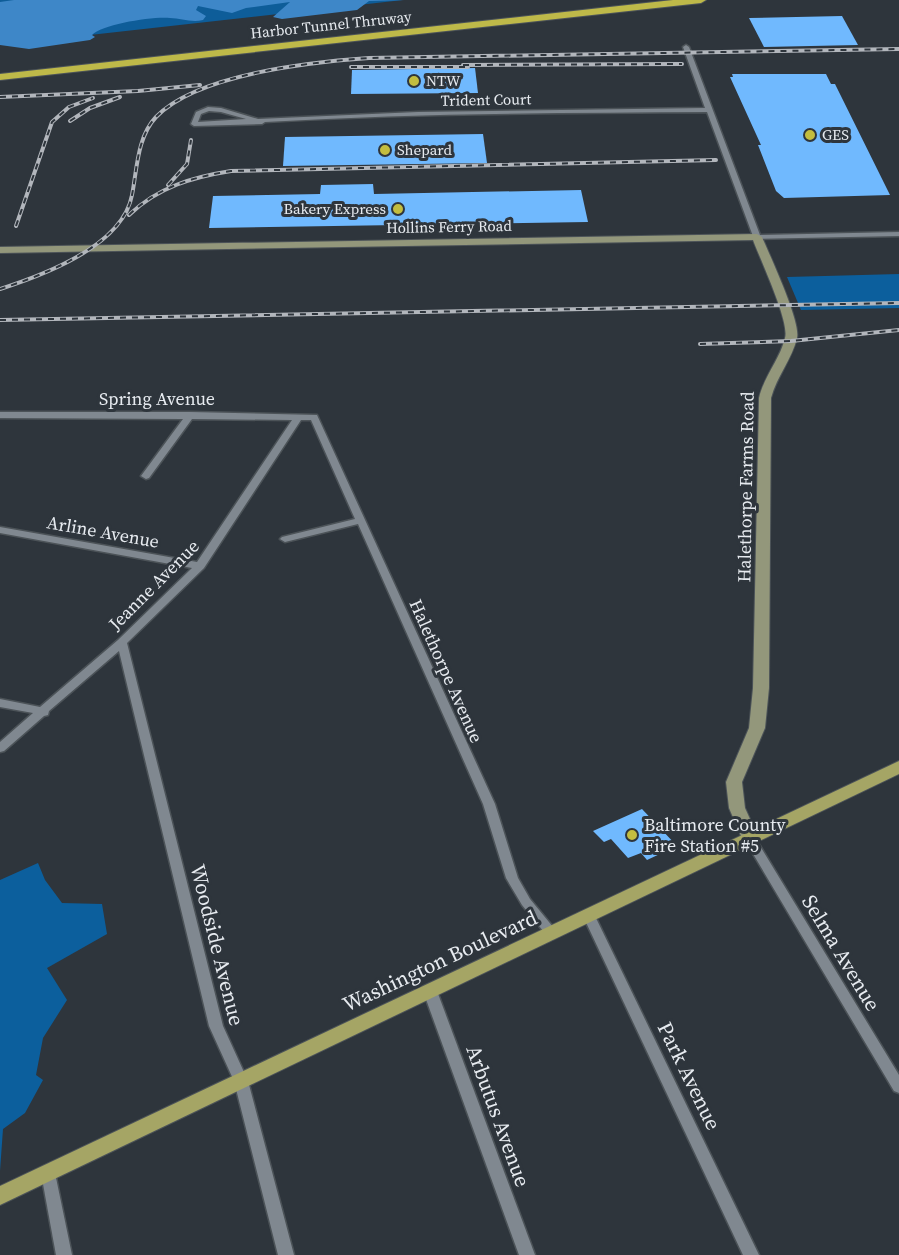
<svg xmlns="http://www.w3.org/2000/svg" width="899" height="1255" font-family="'Source Serif 4',serif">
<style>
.green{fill:#0e5d99}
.forest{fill:#0c5f9d}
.water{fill:#3e87c8}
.building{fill:#70b9fe}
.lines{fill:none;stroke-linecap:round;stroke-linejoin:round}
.street-casing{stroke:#4c5358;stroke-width:3}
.secondary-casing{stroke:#4c5358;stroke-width:2}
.primary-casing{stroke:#4c5358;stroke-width:2}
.highway-casing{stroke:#4c5358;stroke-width:2}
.street{fill:#808890;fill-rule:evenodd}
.secondary{fill:#93977b;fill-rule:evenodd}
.primary{fill:#a5a565;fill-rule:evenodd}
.highway{fill:#beb949;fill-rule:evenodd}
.rail-casing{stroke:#b2b6bc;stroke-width:4}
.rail{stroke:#2e353c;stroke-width:2;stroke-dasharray:6;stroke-linecap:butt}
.poi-dot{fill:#c3bd3f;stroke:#2e353c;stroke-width:2}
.labels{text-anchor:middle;stroke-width:6;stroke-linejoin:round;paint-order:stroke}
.far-street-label{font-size:15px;fill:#e7ebf0;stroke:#2e353c}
.far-poi-label{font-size:15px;fill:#e7ebf0;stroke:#2e353c;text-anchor:start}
.street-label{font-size:18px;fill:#e7ebf0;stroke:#2e353c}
.poi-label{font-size:18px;fill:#e7ebf0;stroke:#2e353c;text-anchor:start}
.near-street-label{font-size:21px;fill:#e7ebf0;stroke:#2e353c}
</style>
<rect width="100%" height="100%" fill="#2e353c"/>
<polygon class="green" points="0,0 403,0 0,45"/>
<g class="forest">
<polygon points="899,274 899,308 801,310 787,277"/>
<polygon points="38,863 45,880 62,903 102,904 107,934 47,968 67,1000 43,1038 36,1075 43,1080 25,1113 3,1129 0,1171 0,880"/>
</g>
<path class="water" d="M 14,0 L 405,0 L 369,1 L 357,10 L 282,19 L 273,17 L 290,2 L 246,8 L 232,13 L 198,6 L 196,10 L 206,16 L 203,20 C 191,23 181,18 170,18 C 154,16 102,24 92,35 L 95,37 L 90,40 L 29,49 L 0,45 L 0,2 Z"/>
<g class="building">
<polygon points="842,16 858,45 764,47 749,18"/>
<polygon points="475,68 478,93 351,94 352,70"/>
<polygon points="732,74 826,74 831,84 835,84 890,195 784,198 776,191 758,145 761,145 730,77 733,77"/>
<polygon points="483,134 487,163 283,166 285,137"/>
<polygon points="373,184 374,194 581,190 588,222 209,228 213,196 320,194 321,185"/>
<polygon points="642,809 677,846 647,860 641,853 628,858 611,839 604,842 593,831"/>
</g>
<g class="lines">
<defs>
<g id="street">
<path d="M 686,45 L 689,47 L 760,235 L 899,232 L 899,236 L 754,239 L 707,112 C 560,113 412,113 265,122 L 262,124 L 194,126 L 191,124 L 196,112 L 208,107 L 221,108 L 258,119 L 418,112 L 705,108 L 683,47 ZM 209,111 L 221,112 L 246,119 L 198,122 L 201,114 Z"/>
<polygon points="0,412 190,412 317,415 495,804 518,878 530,899 558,933 556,937 552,938 548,937 522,905 506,878 483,804 358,524 285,542 280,539 282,537 355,519 311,420 301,420 204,568 127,643 223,1026 248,1081 294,1255 278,1255 234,1081 209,1026 119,651 49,711 48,715 44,716 4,751 0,752 0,742 33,713 0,707 0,699 40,707 118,640 192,568 0,533 0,527 197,562 292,420 192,419 149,478 146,479 141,476 183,419 0,418"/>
<polygon points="750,835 754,836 899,1075 899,1093 894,1091 746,842 744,839 746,836"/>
<polygon points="589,911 593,913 595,916 759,1255 743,1255 583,916 585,913"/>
<polygon points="430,986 435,987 437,991 535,1255 519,1255 423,991 425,987"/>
<polygon points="48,1167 53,1168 55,1173 72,1255 56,1255 41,1173 43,1168"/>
</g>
<path id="secondary" d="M 757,234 L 762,237 C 770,256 801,322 797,338 C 792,359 777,376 771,398 L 769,688 L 765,728 L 742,782 L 745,808 L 759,839 L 756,843 L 744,843 L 729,808 L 726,782 L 749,728 L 753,688 L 759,398 C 764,376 780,359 785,338 C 790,322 760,259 753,240 L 0,253 L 0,247 Z"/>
<polygon id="primary" points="899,761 899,774 0,1205 0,1186"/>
<polygon id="highway" points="673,0 706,0 701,3 0,80 0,74"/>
</defs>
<use href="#street" class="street-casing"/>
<use href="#secondary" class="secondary-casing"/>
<use href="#primary" class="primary-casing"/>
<use href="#highway" class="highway-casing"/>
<use href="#street" class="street"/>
<use href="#secondary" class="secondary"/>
<use href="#primary" class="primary"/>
<use href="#highway" class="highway"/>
<defs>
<g id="rail">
<polyline points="463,65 682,64"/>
<polyline points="351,67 468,67"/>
<polyline points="0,97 138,91 200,85"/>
<polyline points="70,121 90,108 120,97"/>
<polyline points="168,185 187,164 191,140"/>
<path d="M 129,215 C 158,187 193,177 231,171 L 716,160"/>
<polyline points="16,226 52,122 69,107 93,98"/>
<path d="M 0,289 C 44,275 123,245 132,195 C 137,170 137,137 156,117 C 197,74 311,62 369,58 L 899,49"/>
<polyline points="0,320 899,303"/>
<polyline points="700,344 791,341 899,330"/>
</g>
</defs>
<use href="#rail" class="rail-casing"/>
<use href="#rail" class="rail"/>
</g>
<g class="poi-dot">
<circle cx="414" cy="81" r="6"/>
<circle cx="810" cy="135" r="6"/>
<circle cx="385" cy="150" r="6"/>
<circle cx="398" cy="209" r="6"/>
<circle cx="632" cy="835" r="6"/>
</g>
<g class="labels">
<g class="far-street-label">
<text transform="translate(331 25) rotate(-6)" y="5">Harbor Tunnel Thruway</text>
<text transform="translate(486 100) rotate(-1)" y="5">Trident Court</text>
<text transform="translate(449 227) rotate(-1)" y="5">Hollins Ferry Road</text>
</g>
<g class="far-poi-label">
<text x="426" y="86">NTW</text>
<text x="822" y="140">GES</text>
<text x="397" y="155">Shepard</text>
<text x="386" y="214" text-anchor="end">Bakery Express</text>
</g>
<g class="street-label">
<text x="157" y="405">Spring Avenue</text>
<text transform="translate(746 487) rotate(-89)" y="6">Halethorpe Farms Road</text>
<text transform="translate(103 532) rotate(10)" y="6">Arline Avenue</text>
<text transform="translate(154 585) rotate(-45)" y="6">Jeanne Avenue</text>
<text transform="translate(446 671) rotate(66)" y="6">Halethorpe Avenue</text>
</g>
<g class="poi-label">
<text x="644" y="831">Baltimore County<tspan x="644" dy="21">Fire Station #5</tspan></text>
</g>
<g class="near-street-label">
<text transform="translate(217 945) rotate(76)" y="7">Woodside Avenue</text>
<text transform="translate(841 953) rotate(59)" y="7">Selma Avenue</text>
<text transform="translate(440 961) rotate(-25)" y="7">Washington Boulevard</text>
<text transform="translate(689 1076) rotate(64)" y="7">Park Avenue</text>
<text transform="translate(498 1116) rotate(70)" y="7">Arbutus Avenue</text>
</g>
</g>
</svg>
